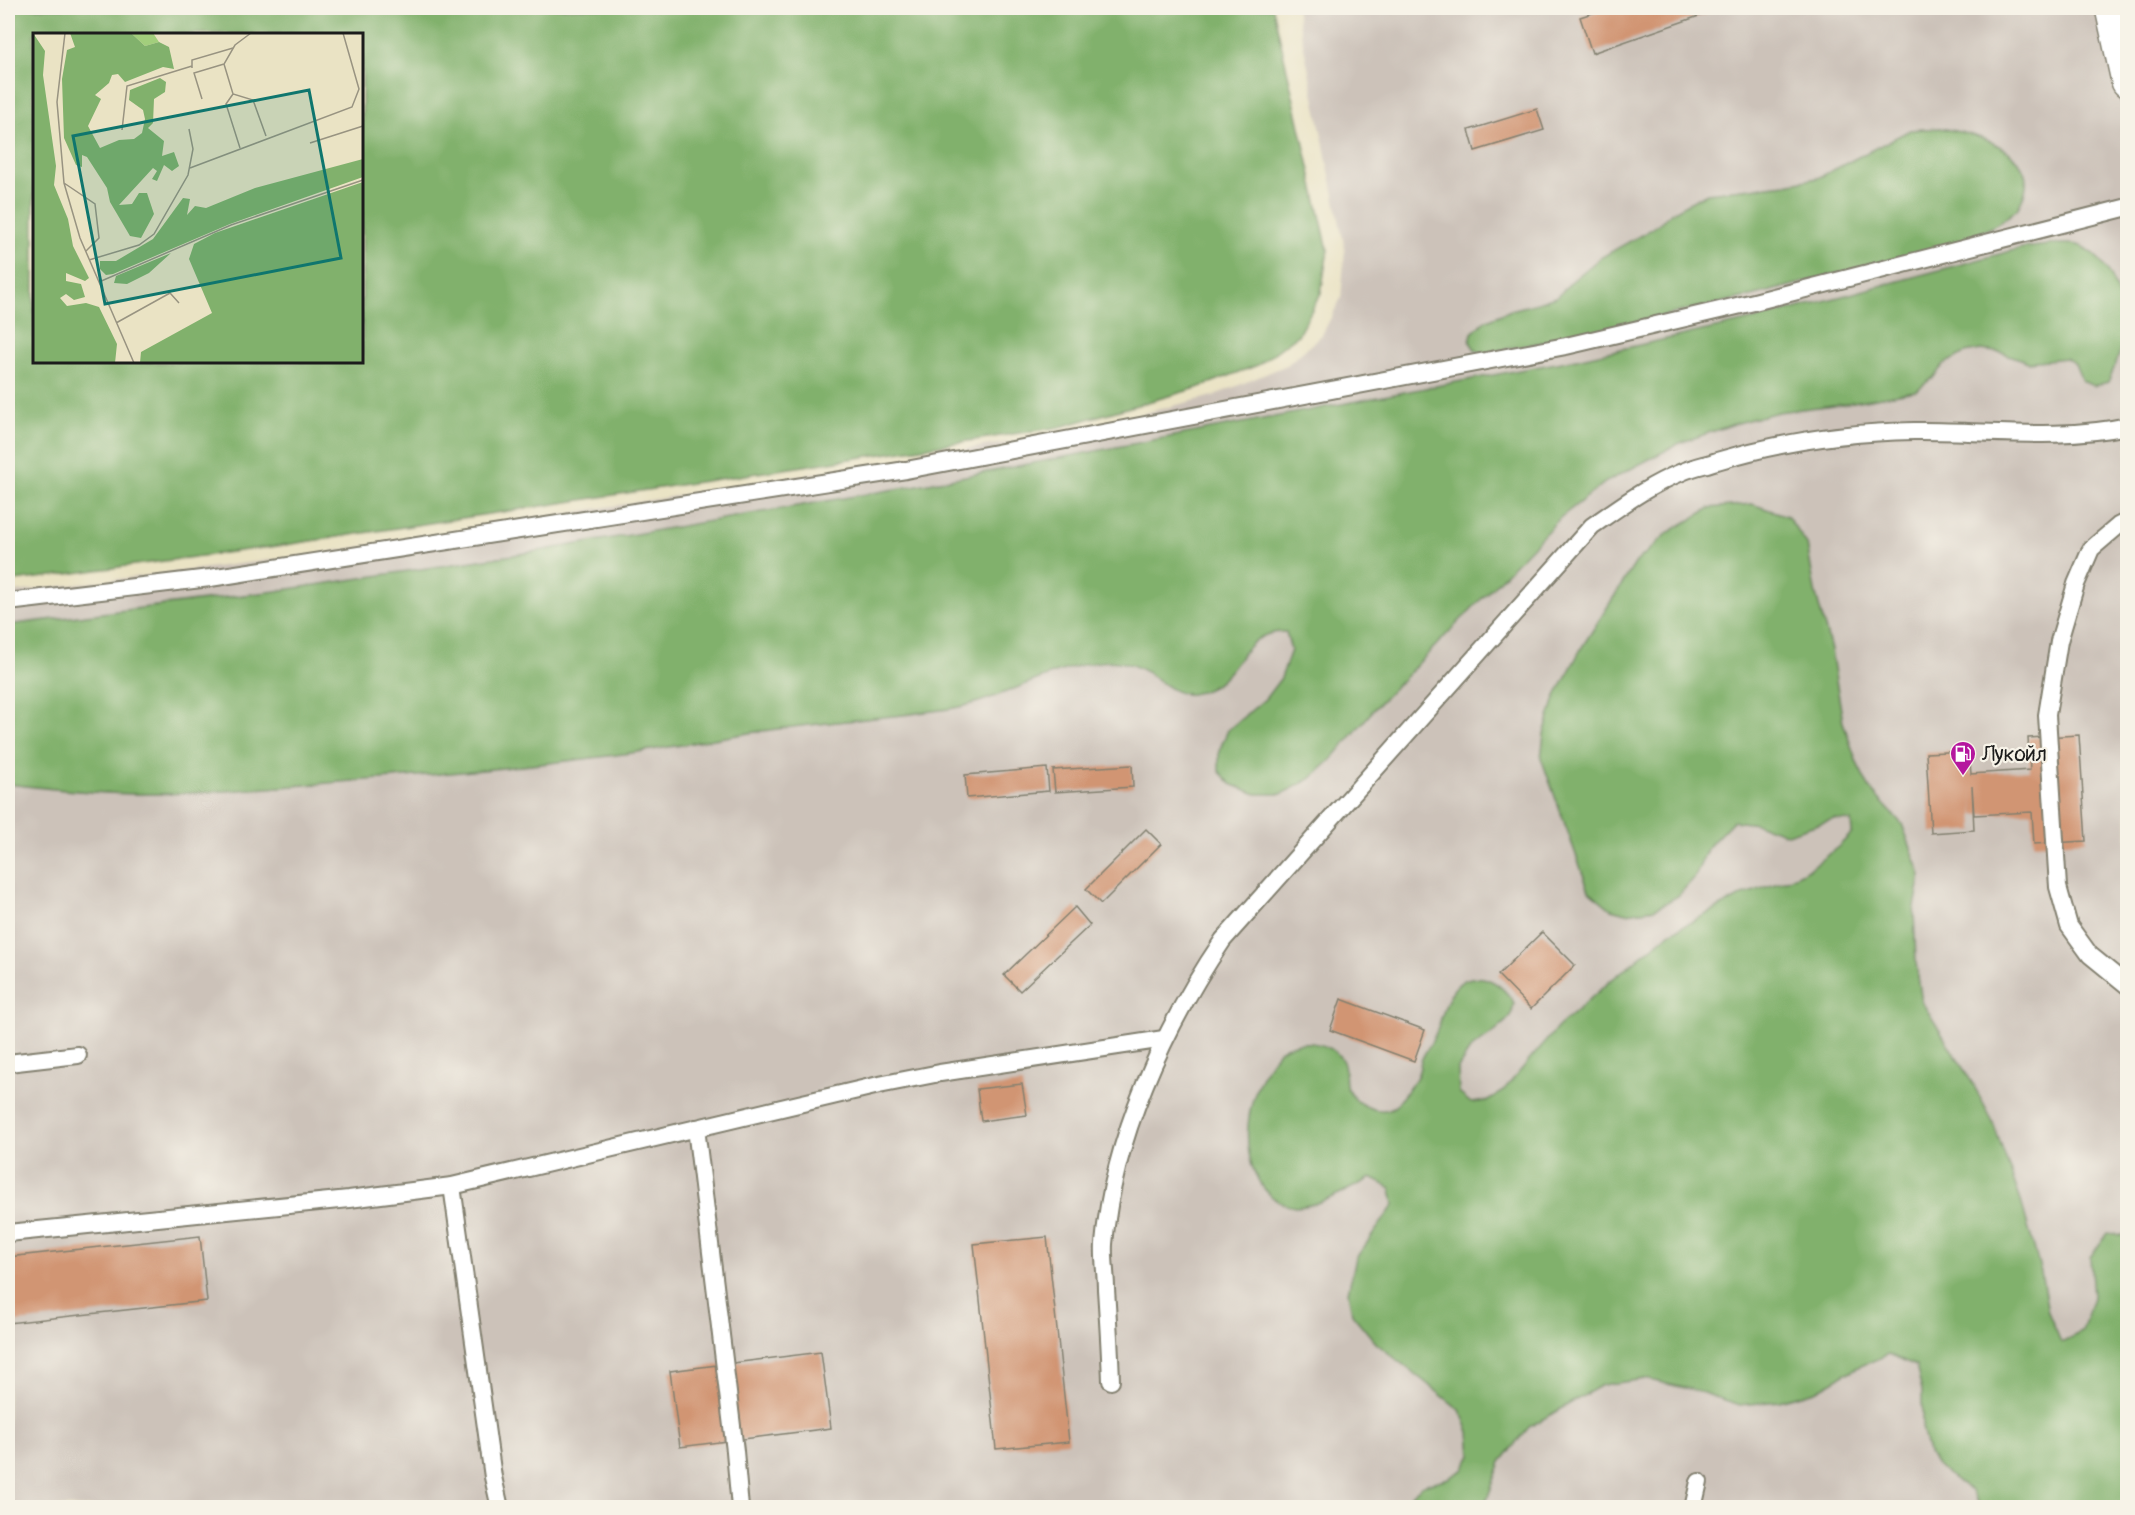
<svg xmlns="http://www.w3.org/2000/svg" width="2135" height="1515" font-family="Pangolin,sans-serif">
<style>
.industrial{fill:#ccc2b9}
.forest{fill:#81b16c;stroke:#4e6644;stroke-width:1.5;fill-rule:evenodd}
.building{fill:#d19573}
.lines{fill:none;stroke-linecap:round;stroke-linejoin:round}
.lane-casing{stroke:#838070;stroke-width:20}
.primary-casing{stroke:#838070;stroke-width:36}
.lane{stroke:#fff;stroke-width:16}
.primary{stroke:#fff;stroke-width:33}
.labels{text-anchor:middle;stroke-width:4.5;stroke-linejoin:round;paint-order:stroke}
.poi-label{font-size:21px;fill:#1c1c1c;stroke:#f7f3e8;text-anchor:start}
.inset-road{fill:none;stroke:#989381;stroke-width:1.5}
.view{fill:#0f766e;fill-opacity:0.15;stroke:#0f766e;stroke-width:3}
.inset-edge{fill:none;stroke:#1c1c1c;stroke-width:3}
</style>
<rect width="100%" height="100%" fill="#f7f3e8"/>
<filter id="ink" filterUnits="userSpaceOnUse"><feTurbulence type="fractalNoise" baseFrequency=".0167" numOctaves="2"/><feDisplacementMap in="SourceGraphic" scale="12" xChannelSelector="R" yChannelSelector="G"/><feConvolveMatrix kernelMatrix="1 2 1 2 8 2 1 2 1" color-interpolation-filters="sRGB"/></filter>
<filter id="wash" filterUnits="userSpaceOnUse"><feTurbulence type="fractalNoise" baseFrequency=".008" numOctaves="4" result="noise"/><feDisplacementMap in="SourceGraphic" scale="24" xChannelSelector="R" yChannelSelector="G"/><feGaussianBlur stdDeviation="1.35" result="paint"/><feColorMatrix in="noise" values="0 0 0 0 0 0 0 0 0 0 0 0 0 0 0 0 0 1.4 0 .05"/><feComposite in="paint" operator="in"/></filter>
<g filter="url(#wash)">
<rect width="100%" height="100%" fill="#eae3c4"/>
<polygon class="industrial" points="1296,8 2127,8 2127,1507 8,1507 8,593 310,555 1060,434 1213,396 1287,365 1322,335 1341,298 1345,249"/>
<g class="forest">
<path d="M 8,8 L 1273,8 L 1328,250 L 1321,293 L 1298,335 L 1258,365 L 1197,388 L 1060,427 L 285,545 L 8,582 ZM 34,34 L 362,34 L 362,362 L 34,362 Z"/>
<path d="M 1940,128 C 1954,131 1968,133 1981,138 C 2007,147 2036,167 2023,197 C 2021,201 2020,206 2017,209 C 1999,226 1974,236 1952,244 L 1755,295 L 1566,338 L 1484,353 L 1476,351 L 1470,342 L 1472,333 L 1485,321 L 1511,310 L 1538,303 L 1558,296 L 1572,281 L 1600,258 L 1652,229 L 1674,211 L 1707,193 L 1786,184 L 1818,178 L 1910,130 Z"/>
<path d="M 2058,244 C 2066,244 2075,243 2081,246 C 2110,259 2125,304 2123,334 C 2122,351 2115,366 2108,382 L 2093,386 L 2082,381 L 2075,364 L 2066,358 L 2028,362 L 2004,353 L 1981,350 L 1965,353 L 1944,364 L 1934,377 L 1915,391 L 1842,404 L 1778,412 L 1737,423 L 1680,443 L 1606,482 L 1561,517 L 1376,707 L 1332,759 L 1310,779 L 1282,794 L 1256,794 L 1231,784 L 1219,771 L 1219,751 L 1228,730 L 1265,699 L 1281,678 L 1291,650 L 1286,632 C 1234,630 1243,687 1191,694 C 1172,696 1155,675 1139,668 C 1126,662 1114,660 1100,662 C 1049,668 1004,699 954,708 C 886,719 817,722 749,733 C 710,739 671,748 631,753 C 534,766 437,775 340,782 C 280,787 220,793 160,794 C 109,795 58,790 8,784 L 8,625 L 276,591 L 526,553 L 913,486 L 1572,360 L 1756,319 L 2022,248 Z"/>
<path d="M 1752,504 L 1787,516 L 1807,544 L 1815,591 L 1831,650 L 1843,722 L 1857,763 L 1870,789 L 1902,824 L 1921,875 L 1914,912 L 1916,963 L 1922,1002 L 1973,1084 L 1992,1120 L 2021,1201 L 2041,1272 L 2048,1312 L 2061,1342 L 2082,1332 L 2093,1297 L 2090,1257 L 2108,1233 L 2127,1236 L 2127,1507 L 1981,1507 L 1971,1491 L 1936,1466 L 1927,1449 L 1922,1427 L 1922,1391 L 1916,1366 L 1889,1354 L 1856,1368 L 1816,1391 L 1779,1401 L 1740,1405 L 1694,1390 L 1645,1379 L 1602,1385 L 1529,1427 L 1501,1462 L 1484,1507 L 1408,1507 L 1411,1495 L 1423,1485 L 1449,1478 L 1463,1470 L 1471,1455 L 1469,1432 L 1460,1410 L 1376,1343 L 1352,1314 L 1348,1292 L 1356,1258 L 1394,1205 L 1391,1188 L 1371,1178 C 1351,1188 1318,1207 1295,1207 C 1286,1206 1277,1201 1271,1196 C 1235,1164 1245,1096 1271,1062 C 1273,1059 1276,1054 1279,1051 C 1298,1038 1332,1040 1343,1062 C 1347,1070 1344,1081 1347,1089 C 1355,1104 1378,1116 1394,1107 C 1398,1104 1402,1097 1405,1093 C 1409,1087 1416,1081 1418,1074 C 1420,1070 1420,1065 1421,1061 C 1425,1051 1432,1043 1436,1033 C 1445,1011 1449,972 1483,978 C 1497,981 1507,992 1514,1003 L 1511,1016 L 1496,1031 L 1471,1048 L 1458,1068 L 1459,1093 L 1471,1103 L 1486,1101 L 1502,1092 L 1558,1027 L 1616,976 L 1670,933 L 1743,895 L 1787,880 L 1809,869 L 1838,847 L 1852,833 L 1851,821 L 1834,819 L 1787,834 L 1757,824 L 1733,821 L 1708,847 L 1695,877 L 1678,896 L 1655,909 L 1626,913 L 1611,909 L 1589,891 L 1541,758 L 1544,734 L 1555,698 L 1582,647 L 1636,562 L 1669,532 L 1710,508 Z"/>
</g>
<g id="blocks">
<g class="building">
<polygon points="1608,8 1722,8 1592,53 1580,17"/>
<polygon points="1537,109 1544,130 1475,151 1469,130"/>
<polygon points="2079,735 2086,841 2034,844 2032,812 1974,815 1972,786 1974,830 1931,833 1926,753 1969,751 1971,774 2030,770 2028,738"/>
<polygon points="1132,765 1133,787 1055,792 1053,770"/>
<polygon points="1047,768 1049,791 967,798 965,775"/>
<polygon points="1146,829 1161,844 1101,904 1086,889"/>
<polygon points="1075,907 1090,925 1020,991 1004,975"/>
<polygon points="1542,932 1575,965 1531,1009 1498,975"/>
<polygon points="1341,999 1425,1030 1414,1061 1330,1030"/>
<polygon points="1022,1084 1027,1115 981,1121 977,1089"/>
<polygon points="200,1236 207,1301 8,1323 8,1257"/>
<polygon points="1047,1237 1069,1442 996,1449 974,1244"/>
<polygon points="821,1352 831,1428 680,1447 670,1371"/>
</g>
</g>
</g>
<g filter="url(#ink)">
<use href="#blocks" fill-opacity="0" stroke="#838070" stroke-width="1.5"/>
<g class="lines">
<defs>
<g id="lane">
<polyline points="2128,521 2118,526 2091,549 2076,584 2059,641 2047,715 2058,887 2069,926 2090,955 2128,986"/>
<polyline points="8,602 210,578 906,470 1566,346 1754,302 2128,207"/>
<polyline points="8,1063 78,1055"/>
<polyline points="696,1128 735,1451 740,1508"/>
<polyline points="452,1186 493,1477 500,1508"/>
<polyline points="8,1233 349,1199 452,1186 879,1085 940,1073 1164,1039"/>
<path d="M 1111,1381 C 1110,1350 1108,1320 1106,1289 C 1106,1274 1103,1259 1104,1244 C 1113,1138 1164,1027 1223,940 L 1592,526 C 1621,506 1649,485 1682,472 C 1693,467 1705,465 1717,461 C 1780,442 1848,432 1914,431 C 1986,430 2057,441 2128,426"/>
<polyline points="1693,1508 1699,1482"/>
</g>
<polyline id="primary" points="2112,8 2128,81"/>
</defs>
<use href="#lane" class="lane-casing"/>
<use href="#primary" class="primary-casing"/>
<use href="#lane" class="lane"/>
<use href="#primary" class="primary"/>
</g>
</g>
<defs>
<symbol id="fuel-pin" viewBox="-11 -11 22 30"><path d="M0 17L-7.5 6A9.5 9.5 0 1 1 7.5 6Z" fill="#b5179e" stroke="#f7f3e8"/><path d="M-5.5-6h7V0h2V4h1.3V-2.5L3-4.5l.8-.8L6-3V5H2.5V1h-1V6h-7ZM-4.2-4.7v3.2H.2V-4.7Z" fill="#fff"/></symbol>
</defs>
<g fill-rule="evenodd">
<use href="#fuel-pin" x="1948" y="739" width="30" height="40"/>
</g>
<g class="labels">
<g class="poi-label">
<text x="1982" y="761">Лукойл</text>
</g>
</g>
<g transform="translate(33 33)">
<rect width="330" height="330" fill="#eae3c4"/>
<path d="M 98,0 L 120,0 L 126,9 L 112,13 Z" fill="#a2ce7c"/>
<path d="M 0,0 L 12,18 L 10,42 L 23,133 L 21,152 L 35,186 L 40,213 L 56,245 L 52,248 L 33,240 L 33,248 L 48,251 L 52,264 L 41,267 L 33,261 L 27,265 L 34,273 L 53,270 L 66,274 L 84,311 L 82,330 L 0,330 ZM 37,0 L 98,0 L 112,13 L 126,9 L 136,14 L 141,36 L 130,34 L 92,49 L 85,41 L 79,42 L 76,50 L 62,62 L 68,66 L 55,93 L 67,115 L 86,107 L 101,106 L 109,100 L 112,86 L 110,77 L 96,67 L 97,57 L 127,45 L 133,49 L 132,59 L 121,66 L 120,90 L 115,95 L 131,108 L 129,123 L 141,119 L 146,133 L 139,138 L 131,132 L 124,148 L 119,146 L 124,138 L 120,135 L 86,172 L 99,171 L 106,160 L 114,160 L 121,181 L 108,205 L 97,203 L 77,169 L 74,155 L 54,124 L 49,122 L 49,134 L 43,132 L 31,105 L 29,46 L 34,17 L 42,14 ZM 330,126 L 330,144 L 197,191 L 80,241 L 73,242 L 67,236 L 67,228 L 83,228 L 120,206 L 150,165 L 157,166 L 154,182 L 162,173 L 173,175 L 222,155 ZM 330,149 L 330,330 L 107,330 L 108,319 L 179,280 L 156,226 L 161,211 L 182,200 ZM 138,220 L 116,240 L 94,251 L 81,250 L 83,243 Z" fill="#81b16c"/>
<path class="inset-road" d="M 32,0 L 24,69 L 31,150 L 47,205 L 101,330M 218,0 L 202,12 L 191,31 L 200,61 L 220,67 L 233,103M 159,35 L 159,27 L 200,15M 200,61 L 193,71 L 207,115M 169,66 L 161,40 L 191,31M 89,97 L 94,53 L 159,33M 277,110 L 330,93M 157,135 L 319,74 L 326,56 L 310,0M 31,150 L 62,171 L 66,205 L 53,218M 56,227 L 106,212 L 121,201 L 155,142 L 160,116 L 156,96M 66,249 L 198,192 L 330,147M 83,290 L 137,260 L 146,270"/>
<path class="view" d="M 276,57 L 308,225 L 72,271 L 40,103 Z"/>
<rect width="330" height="330" class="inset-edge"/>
</g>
<rect width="2135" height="1515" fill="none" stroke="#f7f3e8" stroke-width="30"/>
</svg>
